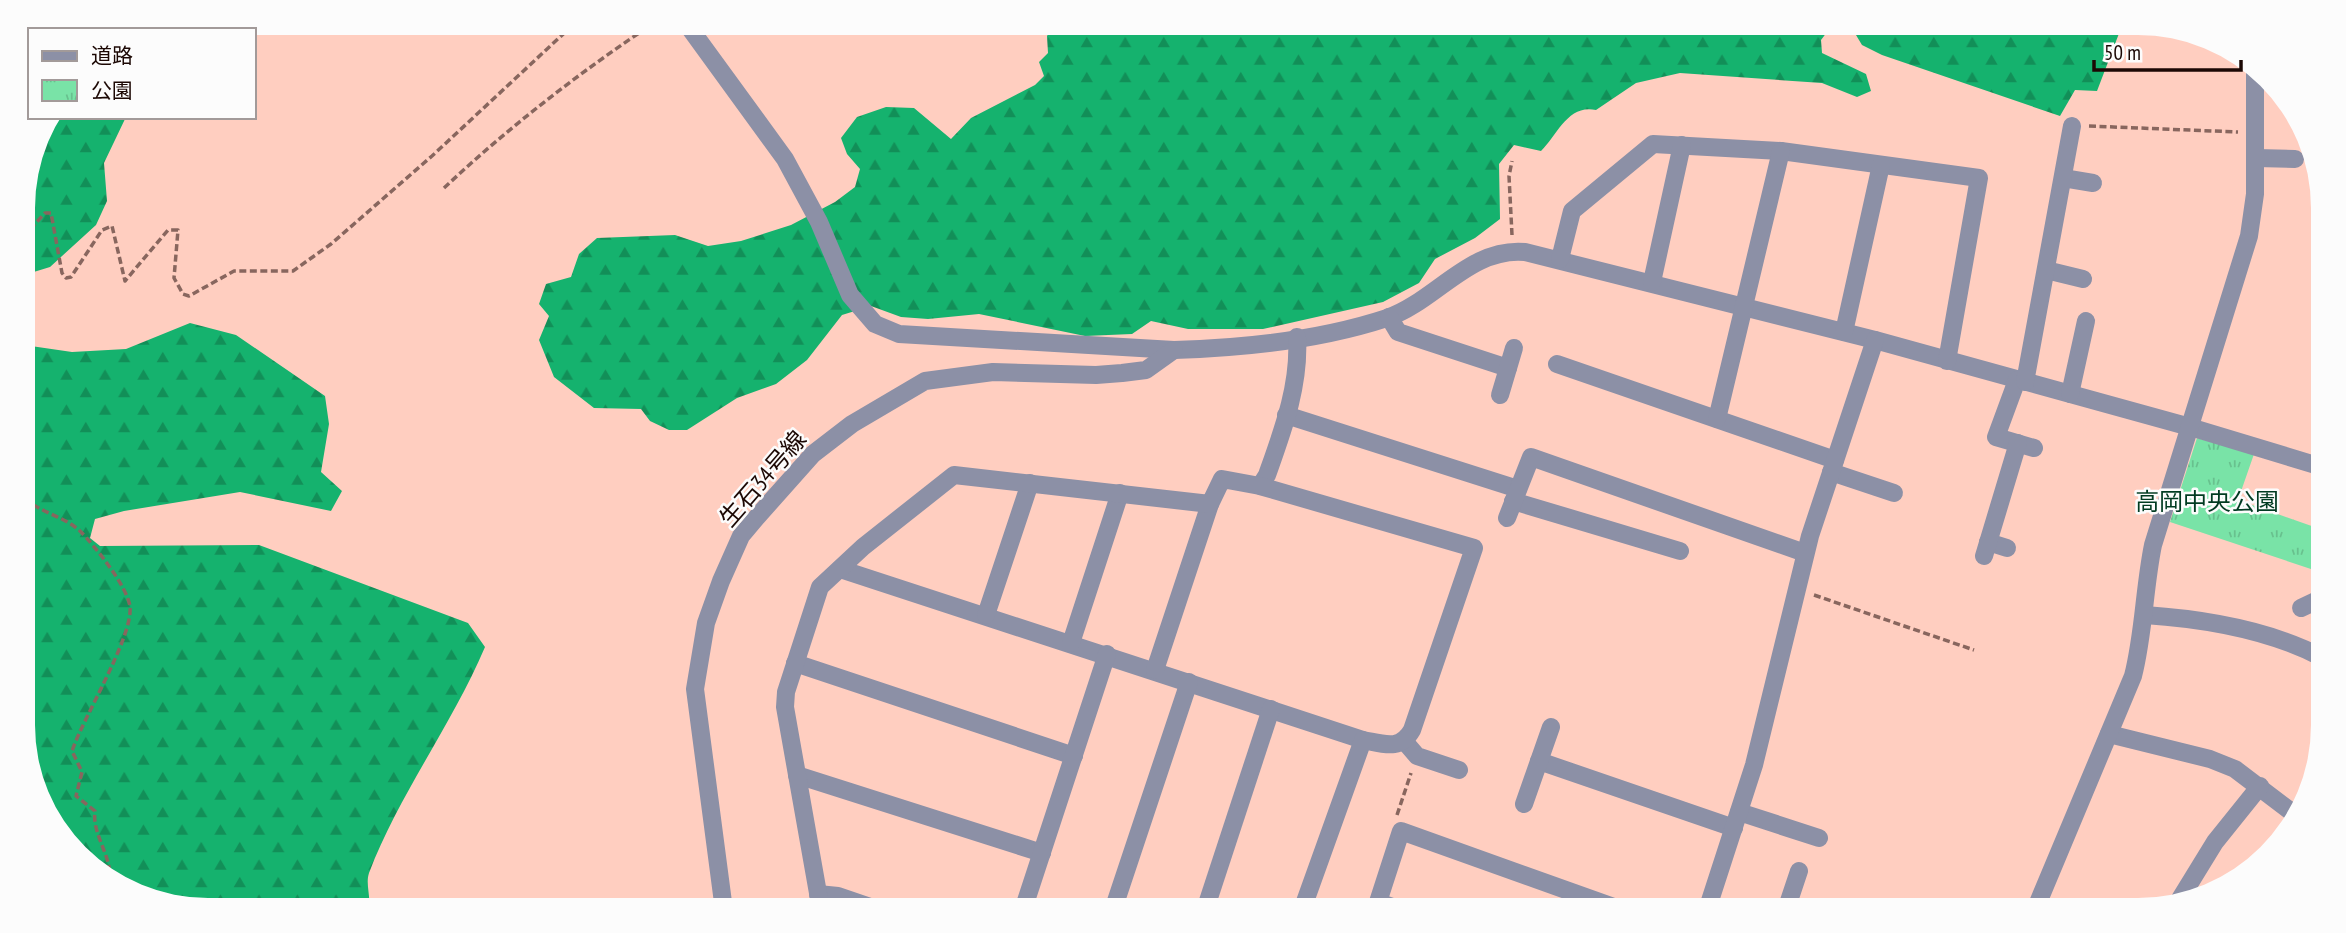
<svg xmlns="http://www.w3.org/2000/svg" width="2346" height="933" font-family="'PT Sans Narrow','Noto Sans JP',sans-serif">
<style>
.forest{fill:url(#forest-firs)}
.park{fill:url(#park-tufts)}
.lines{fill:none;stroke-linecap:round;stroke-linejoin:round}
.path{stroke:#88665e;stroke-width:3.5;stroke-dasharray:7 3.5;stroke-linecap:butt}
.street{stroke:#8c90a6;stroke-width:18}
.labels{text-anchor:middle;stroke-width:5;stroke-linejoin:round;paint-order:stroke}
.street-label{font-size:24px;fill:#1c0804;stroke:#fcfcfc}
.park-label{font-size:24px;fill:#003b21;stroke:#fcfcfc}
</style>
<defs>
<pattern id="forest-firs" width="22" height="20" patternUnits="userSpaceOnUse" patternTransform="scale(1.75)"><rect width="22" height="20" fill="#15b26e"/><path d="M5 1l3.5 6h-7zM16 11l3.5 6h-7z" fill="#128f58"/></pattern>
<pattern id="park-tufts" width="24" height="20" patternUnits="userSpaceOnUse" patternTransform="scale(1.75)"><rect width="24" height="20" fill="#79e3a7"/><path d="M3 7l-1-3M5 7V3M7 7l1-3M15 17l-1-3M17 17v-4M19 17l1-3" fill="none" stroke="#68c18e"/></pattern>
</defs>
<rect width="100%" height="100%" fill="#ffcec0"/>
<g class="forest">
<path d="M 1055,23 L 2123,23 L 2097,91 L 2075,90 L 2060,116 L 1882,55 L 1862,45 L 1853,30 L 1830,28 L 1821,40 L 1822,53 L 1866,74 L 1871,91 L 1857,97 L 1822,83 L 1680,73 L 1636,83 L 1596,110 C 1568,104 1558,134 1541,151 L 1514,145 L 1499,164 L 1500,219 L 1475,238 L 1435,259 L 1419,283 L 1383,302 L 1263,329 L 1188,329 L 1151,321 L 1132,334 L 1085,336 L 979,314 L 928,319 L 901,317 L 871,306 L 842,315 L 807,360 L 776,384 L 737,398 L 687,430 L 669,430 L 650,421 L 641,409 L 594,408 L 554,377 L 539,340 L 549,316 L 539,304 L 546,284 L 571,277 L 579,254 L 597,238 L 675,235 L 708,246 L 741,241 L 791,225 L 835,202 L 855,187 L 860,169 L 847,154 L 841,138 L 857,117 L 886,107 L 914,108 L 951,139 L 971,118 L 1035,85 L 1044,76 L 1039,62 L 1048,53 L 1047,36 Z"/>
<polygon points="48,117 132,117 125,119 104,163 107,201 96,225 50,267 24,275 23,195 42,125"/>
<path d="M 190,323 L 236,335 L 325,396 L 329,424 L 321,472 L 342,491 L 331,511 L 240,492 L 124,511 L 95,519 L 90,538 L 100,546 L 259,545 L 468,623 L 485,647 C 452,725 399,794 369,873 C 365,885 372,898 368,910 L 208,910 L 148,900 L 68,847 L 26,761 L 24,345 L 72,352 L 126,349 Z"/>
</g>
<polygon class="park" points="2197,438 2254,454 2238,500 2323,530 2323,573 2170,522"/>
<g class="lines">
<g class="path">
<polyline points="2089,126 2238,132"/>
<path d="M 444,188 C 509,127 580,72 654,23"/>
<polyline points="1512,235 1509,176 1512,161"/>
<polyline points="23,237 45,213 51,213 62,273 66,278 71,277 102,230 112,226 125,281 168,230 178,230 174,278 183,294 189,296 234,271 293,271 331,244 432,156 575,23"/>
<path d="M 25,498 C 40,513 64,516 80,531 C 94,545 128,587 130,607 C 133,637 83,718 72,751 L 82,772 L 76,796 L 95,811 C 92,833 109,852 110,875"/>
<polyline points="1814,595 1974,650"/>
<polyline points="1397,815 1411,773"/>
</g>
<g class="street">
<path d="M 686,23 L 785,159 L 819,222 L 850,295 L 875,324 L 899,334 L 1174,350 C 1244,348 1320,340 1387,318 C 1436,301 1470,247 1525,252 L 1875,340 L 2190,427 L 2322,467"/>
<polyline points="2256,158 2295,159"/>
<polyline points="2063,178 2093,183"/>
<polyline points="1560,259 1572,211 1653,144 1781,151 1979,178 1947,361"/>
<polyline points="2046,270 2083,279"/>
<polyline points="1652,282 1682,145"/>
<polyline points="1389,317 1398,332 1508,368"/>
<polyline points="1844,332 1881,165"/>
<polyline points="1557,364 1835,460"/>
<polyline points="2017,380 1996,437 2034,448"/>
<polyline points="2025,382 2072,126"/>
<polyline points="2070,394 2086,321"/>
<polyline points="1500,395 1514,348"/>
<polyline points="1286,415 1518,489"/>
<polyline points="1717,419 1781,151"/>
<polyline points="1831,472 1894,493"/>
<path d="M 1260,486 L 1267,475 C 1283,430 1300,385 1297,337"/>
<polyline points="1513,501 1680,551"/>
<polyline points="1507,518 1531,457 1805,553"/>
<polyline points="1988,542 2007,548"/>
<polyline points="1984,556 2018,443"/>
<polyline points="840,569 1363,740"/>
<polyline points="2301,608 2320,599 2322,580"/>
<polyline points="986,615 1030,483"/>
<path d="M 2145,615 C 2205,619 2270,630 2323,658"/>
<polyline points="1071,643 1120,493"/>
<polyline points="795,663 1074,756"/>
<polyline points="1155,670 1210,504"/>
<polyline points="2109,734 2210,759 2235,769 2293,813"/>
<polyline points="1405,742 1417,756 1459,770"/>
<polyline points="1539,761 1734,828"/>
<polyline points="797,775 1042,853"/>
<polyline points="1524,804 1551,727"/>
<polyline points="1739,812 1819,838"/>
<polyline points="818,894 838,896 879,910"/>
<polyline points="2180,899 2215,842 2260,786"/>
<polyline points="724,910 695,689 706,623 721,581 741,536 757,517 813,454 852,424 925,381 993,372 1096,375 1122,373 1146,370 1174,350"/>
<path d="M 821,910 L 785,707 L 786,692 L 820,587 L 863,547 L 954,475 L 1210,504 L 1222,479 L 1260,486 L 1474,548 L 1412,730 C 1400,751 1384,744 1363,740 L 1302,910"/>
<polyline points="1023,910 1107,654"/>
<polyline points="1113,910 1189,682"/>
<polyline points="1205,910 1271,709"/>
<polyline points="1401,910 1378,902 1401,831 1622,910"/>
<polyline points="1707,910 1754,765 1810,536 1875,340"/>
<polyline points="1786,910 1799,871"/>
<path d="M 2035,910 L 2133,676 C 2144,633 2144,589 2153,545 L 2249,236 L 2255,194 L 2255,71"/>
</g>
</g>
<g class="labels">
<g class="street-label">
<text transform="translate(763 479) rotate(-49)" y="8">生石34号線</text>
</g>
<g class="park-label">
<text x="2207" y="510">高岡中央公園</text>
</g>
</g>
<path d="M0 0H2346V933H0ZM208 35H2138A173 173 0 0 1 2311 208V725A173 173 0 0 1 2138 898H208A173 173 0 0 1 35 725V208A173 173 0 0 1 208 35Z" fill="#fcfcfc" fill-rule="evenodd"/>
<rect x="28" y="28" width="228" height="91" fill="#fcfcfc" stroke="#a29a99" stroke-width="2"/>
<rect x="42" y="51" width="35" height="10" fill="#8c90a6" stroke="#a29a99" stroke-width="2"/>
<text x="91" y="63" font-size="21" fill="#1c0804">道路</text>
<rect x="42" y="80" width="35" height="21" fill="url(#park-tufts)" stroke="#a29a99" stroke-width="2"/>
<text x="91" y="98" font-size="21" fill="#1c0804">公園</text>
<path d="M2094 60v10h147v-10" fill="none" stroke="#1c0804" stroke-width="3.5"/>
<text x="2104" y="60" font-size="21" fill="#1c0804" stroke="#fcfcfc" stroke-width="5" paint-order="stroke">50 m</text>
</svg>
